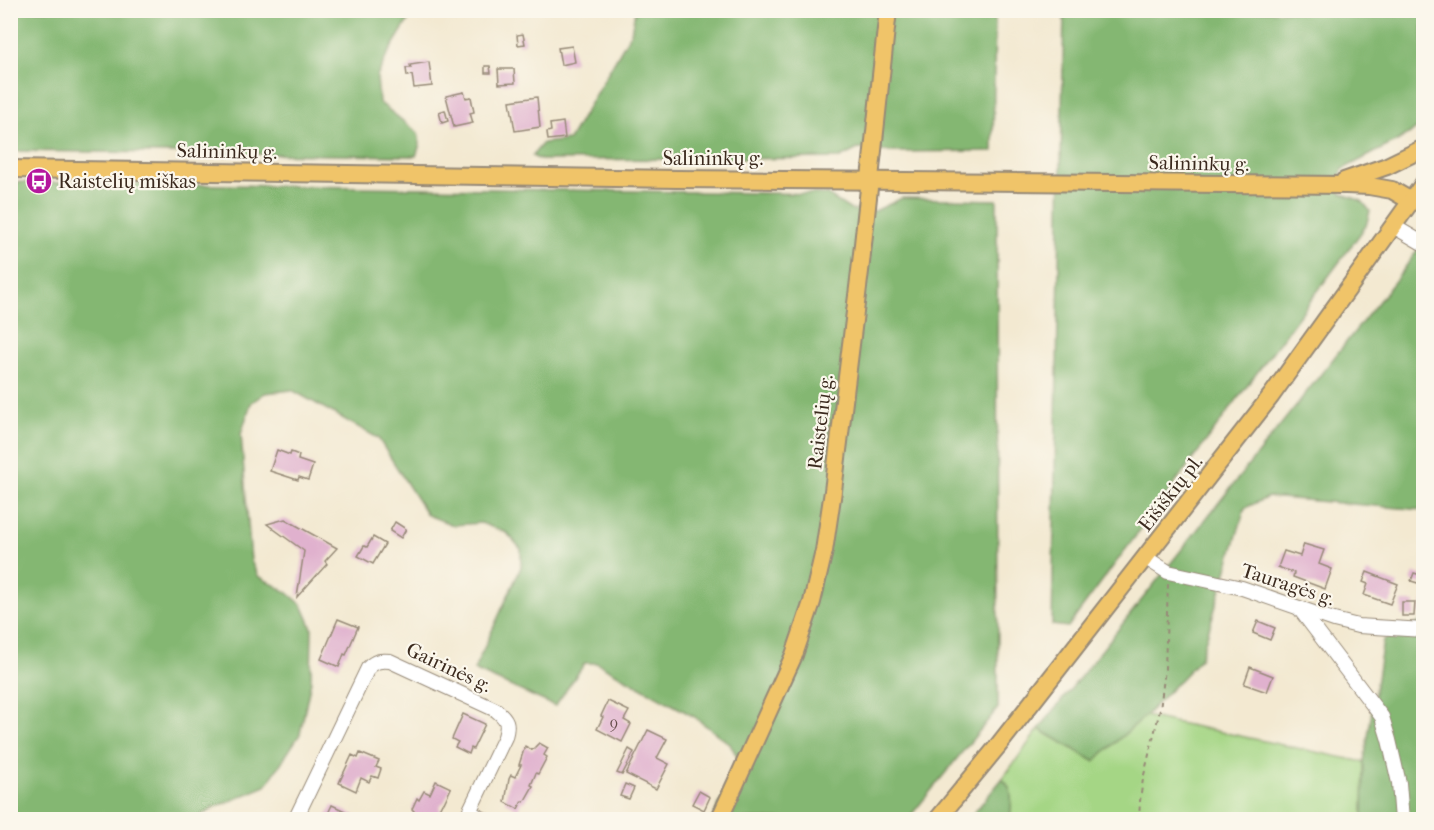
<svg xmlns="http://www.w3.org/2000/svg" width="1434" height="830" font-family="'IM FELL French Canon',serif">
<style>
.green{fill:#a5d685;stroke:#708052;stroke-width:1.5}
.forest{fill:#84b772;stroke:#607048;stroke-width:1.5}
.building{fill:#e0b1ce}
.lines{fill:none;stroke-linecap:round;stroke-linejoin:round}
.minor-casing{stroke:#978a78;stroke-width:16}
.major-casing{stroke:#978a78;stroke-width:20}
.path{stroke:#978a78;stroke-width:2;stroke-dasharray:4.5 4.5;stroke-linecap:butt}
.minor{stroke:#fff;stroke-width:14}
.major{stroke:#f0c469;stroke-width:16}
.labels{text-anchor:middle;stroke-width:4.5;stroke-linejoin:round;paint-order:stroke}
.number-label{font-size:16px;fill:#644c4a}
.street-label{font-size:20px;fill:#3b2a1e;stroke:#fbf7ec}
.poi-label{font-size:20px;fill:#3b2a1e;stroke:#fbf7ec;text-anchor:start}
</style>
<rect width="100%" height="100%" fill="#fbf7ec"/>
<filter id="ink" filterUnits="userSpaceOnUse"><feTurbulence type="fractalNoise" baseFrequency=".0167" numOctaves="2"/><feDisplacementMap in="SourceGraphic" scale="12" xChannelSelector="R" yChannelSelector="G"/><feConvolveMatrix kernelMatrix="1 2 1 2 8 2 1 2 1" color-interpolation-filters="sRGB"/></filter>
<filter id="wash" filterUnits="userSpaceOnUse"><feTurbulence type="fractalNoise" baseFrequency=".008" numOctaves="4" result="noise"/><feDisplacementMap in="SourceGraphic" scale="24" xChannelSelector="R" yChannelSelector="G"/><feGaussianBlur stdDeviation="1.35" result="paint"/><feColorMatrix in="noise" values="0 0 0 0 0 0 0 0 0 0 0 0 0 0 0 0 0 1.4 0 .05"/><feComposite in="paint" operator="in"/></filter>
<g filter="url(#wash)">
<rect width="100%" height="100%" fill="#f3e9d1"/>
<path class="green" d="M 1145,716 L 1364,762 L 1363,819 L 1010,819 C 1011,804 1015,789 1002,779 L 1039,729 L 1094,761 Z"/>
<g class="forest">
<polygon points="11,10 410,11 409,19 387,55 377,77 379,102 418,133 420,144 416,156 11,151"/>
<polygon points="635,11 995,11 993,151 894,152 858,149 840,158 540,160 532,156 543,143 569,140 631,33"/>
<polygon points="1064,11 1423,11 1423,125 1397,141 1343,169 1337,182 1340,193 1362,201 1370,211 1366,226 1068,627 1052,625"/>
<polygon points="11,182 826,194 851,210 875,211 902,198 997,200 998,708 908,819 712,819 740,762 730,744 693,716 597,663 585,663 555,706 474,670 521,567 521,549 507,533 481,523 453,525 427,515 378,438 292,390 265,393 251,403 241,434 251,561 258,576 287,592 302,605 312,628 311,681 300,734 266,786 211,809 195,819 11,820"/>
<polygon points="1423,242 1423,510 1268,497 1245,508 1200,659 1145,716 1094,761 1039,729 1402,272"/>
<polygon points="1423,621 1424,806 1421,807 1420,819 1363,820 1364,762 1383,640"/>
<path d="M 1002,779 C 1015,789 1011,804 1010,819 L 969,819 Z"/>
</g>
<g id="blocks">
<g class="building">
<polygon points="523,34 525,44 518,45 517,35"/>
<polygon points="572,46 575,62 561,65 558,48"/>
<polygon points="429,62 432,86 414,88 412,75 407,76 406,68 411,68 410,65"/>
<polygon points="485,66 490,66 491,73 485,73"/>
<polygon points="498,69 514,69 515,83 499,84"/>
<polygon points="464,92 466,98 471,97 474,112 470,113 473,123 454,127 446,96"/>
<polygon points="537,97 540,127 515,131 510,101"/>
<polygon points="445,110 448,121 442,123 439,112"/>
<polygon points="563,122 565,138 548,140 547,132 551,131 550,124"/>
<polygon points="277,450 290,455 291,452 299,455 298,460 313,465 308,480 299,477 298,480 270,471"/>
<polygon points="285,519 337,548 325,561 327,564 297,597 304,551 267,524"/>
<polygon points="395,522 406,529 401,538 390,531"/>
<polygon points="373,537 385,544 373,564 358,556 364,546 367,547"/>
<polygon points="1304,544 1324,550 1319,564 1332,569 1325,589 1293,577 1294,573 1278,567 1284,551 1300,556"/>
<polygon points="1367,572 1398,584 1390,604 1364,595 1368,584 1363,582"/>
<polygon points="1414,573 1424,576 1421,584 1411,581"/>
<polygon points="1424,599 1424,614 1419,614"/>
<polygon points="1402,602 1415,602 1414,616 1402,616"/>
<polygon points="338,619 358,627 346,655 344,654 339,667 321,659"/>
<polygon points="1258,621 1275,628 1270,640 1253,633"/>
<polygon points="1250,667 1273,676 1267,692 1244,684"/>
<polygon points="608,701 629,711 624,720 631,724 622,742 597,729 603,717 601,716"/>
<polygon points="463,714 485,724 473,749 471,748 469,754 455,747 458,742 452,739"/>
<polygon points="648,730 667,739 657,758 669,764 656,789 626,774"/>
<polygon points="539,743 548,748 544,755 547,757 538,774 536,773 531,785 533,786 524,802 522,801 518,809 505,802 509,779 511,775 515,777 521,765 519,765 525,746 532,750"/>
<polygon points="629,749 634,752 622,775 617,773"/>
<polygon points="360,753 379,761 376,767 381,769 378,778 372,776 369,782 361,778 356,791 339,783 352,755 358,758"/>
<polygon points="436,781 451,788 444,803 442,803 439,809 442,810 437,820 419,820 412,816 414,811 412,809 417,798 419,800 424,791 430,794"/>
<polygon points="625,784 634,788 629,799 620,796"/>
<polygon points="699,791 710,797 704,810 692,804"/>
<polygon points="332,805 356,816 354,820 325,820"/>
</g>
</g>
</g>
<g filter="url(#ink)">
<use href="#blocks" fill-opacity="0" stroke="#978a78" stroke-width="1.5"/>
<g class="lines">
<defs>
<g id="minor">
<polyline points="1393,226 1424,244"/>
<polyline points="1146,558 1168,572 1242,588 1334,620 1358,626 1424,630"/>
<polyline points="1299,608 1382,717 1389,740 1399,783 1402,820"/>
<path d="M 295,820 L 368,668 C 375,661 380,660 390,661 L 496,710 C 507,719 509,723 505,737 L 469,812 L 485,820"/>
</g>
<g id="major">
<polyline points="10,169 677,179 1346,185 1369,186 1392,190 1411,201"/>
<polyline points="1344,181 1387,166 1424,148"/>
<polyline points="719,820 794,655 812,602 824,551 833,491 861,263 888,10"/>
<polyline points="937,820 997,747 1271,396 1424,183"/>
</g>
</defs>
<use href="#minor" class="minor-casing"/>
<use href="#major" class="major-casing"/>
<polyline class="path" points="1139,820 1140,801 1143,779 1160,710 1165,669 1168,584"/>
<use href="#minor" class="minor"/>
<use href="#major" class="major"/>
</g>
</g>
<defs>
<symbol id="bus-disc" viewBox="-11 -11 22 22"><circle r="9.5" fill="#b5179e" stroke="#fbf7ec"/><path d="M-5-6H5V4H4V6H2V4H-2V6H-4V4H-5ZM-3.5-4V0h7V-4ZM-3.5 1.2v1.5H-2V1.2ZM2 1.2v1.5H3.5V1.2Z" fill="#fff"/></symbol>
</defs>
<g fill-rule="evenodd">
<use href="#bus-disc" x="24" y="166" width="30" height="30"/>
</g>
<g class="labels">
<g class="number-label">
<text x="614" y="728">9</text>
</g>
<g class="street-label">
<text transform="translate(227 151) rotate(1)" y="7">Salininkų g.</text>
<text x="713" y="165">Salininkų g.</text>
<text transform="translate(1199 163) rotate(1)" y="7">Salininkų g.</text>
<text transform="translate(820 422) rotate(-83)" y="7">Raistelių g.</text>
<text transform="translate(1170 493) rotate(-52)" y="7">Eišiškių pl.</text>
<text transform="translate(1288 584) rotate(18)" y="7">Tauragės g.</text>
<text transform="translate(449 667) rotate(25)" y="7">Gairinės g.</text>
</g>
<g class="poi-label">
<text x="58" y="188">Raistelių miškas</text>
</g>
</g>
<rect width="1434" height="830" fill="none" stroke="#fbf7ec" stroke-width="36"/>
</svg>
